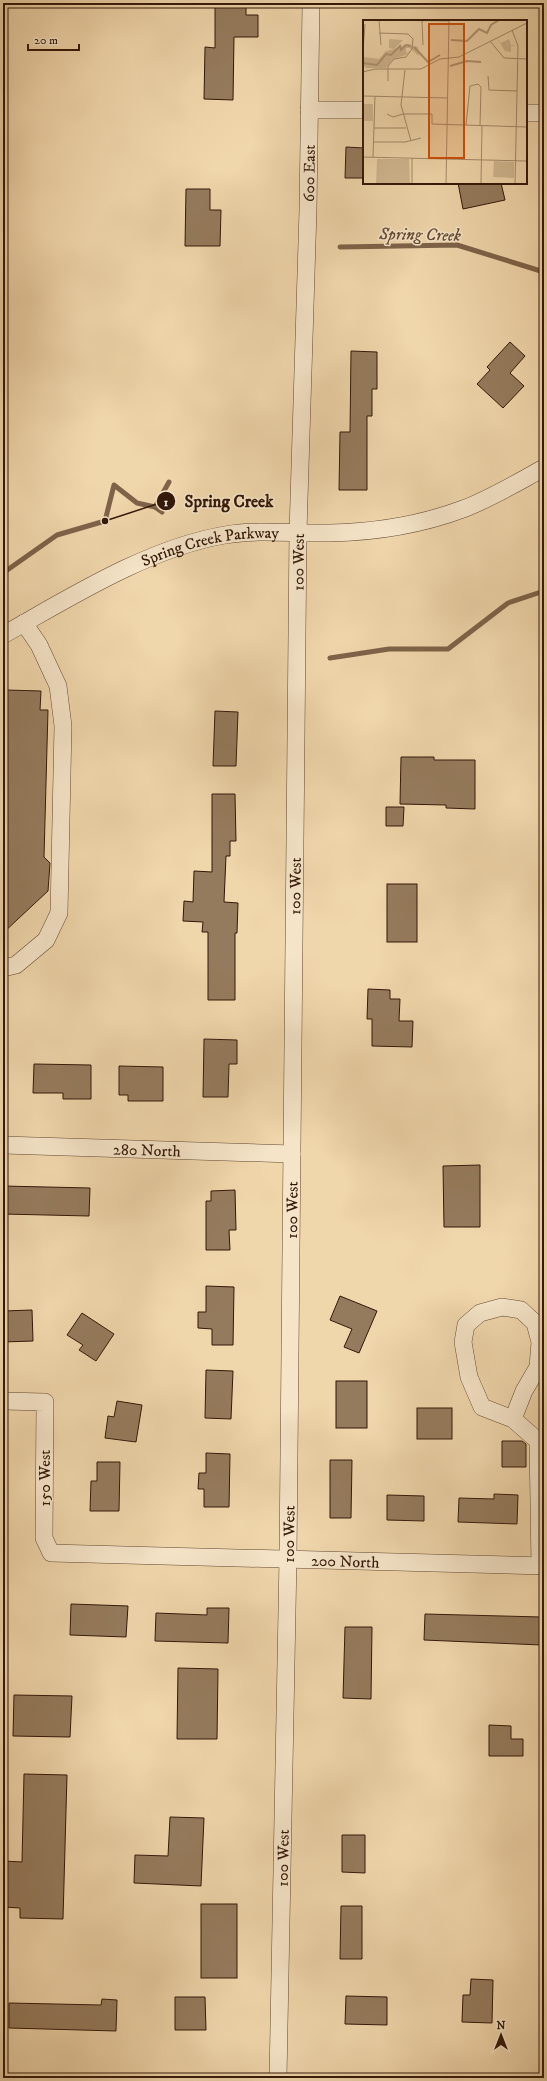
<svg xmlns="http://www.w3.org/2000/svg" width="547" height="2081" font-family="'IM FELL DW Pica',serif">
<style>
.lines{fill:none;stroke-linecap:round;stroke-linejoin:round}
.stream{stroke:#7e6349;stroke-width:5}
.building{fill:#957b5d;stroke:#331808}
.minor-casing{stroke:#624831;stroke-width:18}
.minor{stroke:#f5e4c8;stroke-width:17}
.labels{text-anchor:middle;stroke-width:3;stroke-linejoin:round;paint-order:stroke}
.street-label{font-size:16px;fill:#331808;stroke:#f5e4c8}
.water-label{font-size:17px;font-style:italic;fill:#654a33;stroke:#f5e4c8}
.inset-river{fill:none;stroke:#b09574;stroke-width:2}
.inset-road{fill:none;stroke:#a48a6a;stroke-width:1}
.view{fill:#cd4f0b;fill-opacity:0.15;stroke:#cd4f0b;stroke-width:2}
.inset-edge{fill:none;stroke:#331808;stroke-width:2}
.leader{fill:none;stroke:#331808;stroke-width:1.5}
.callout-dot{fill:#331808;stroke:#f5e4c8;stroke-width:1.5}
.mark-label{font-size:12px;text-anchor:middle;font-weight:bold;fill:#fff}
.callout-label{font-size:17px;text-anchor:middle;font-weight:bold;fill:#331808;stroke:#f5e4c8;stroke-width:3;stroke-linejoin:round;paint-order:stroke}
</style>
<rect width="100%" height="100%" fill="#f0d6ab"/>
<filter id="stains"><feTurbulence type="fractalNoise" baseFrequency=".005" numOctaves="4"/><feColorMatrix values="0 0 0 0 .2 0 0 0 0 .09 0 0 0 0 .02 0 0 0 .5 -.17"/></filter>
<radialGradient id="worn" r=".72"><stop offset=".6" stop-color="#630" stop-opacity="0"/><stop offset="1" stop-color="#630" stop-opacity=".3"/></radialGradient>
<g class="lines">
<g class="stream">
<polyline points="340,247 457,245 544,272"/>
<polyline points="155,507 162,512"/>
<polyline points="3,573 57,535 105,521 114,485 137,503 155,507 169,482"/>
<polyline points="330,658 389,649 448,649 508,603 544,591"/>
</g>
</g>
<g class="building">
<polygon points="215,3 246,3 246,15 258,15 258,37 234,37 233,100 204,99 205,47 215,48"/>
<polygon points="346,147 364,148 364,178 345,178"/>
<polygon points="458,183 501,183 505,200 463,209"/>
<polygon points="186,189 210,189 210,210 221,210 220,246 185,246"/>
<polygon points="510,342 525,356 510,373 524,386 503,408 477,384 490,370 487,367"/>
<polygon points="351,351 377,352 377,389 372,389 372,416 367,416 367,490 339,490 340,432 350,432"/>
<polygon points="6,690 41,691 40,710 48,710 44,857 50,863 48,891 3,933 3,708 6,708"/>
<polygon points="215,711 238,712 236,766 213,766"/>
<polygon points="401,757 434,757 434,760 475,760 475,809 446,808 446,805 400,804"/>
<polygon points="212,794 235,794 236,841 230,841 230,856 226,856 224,902 238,903 237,933 235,933 235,1000 208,1000 208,932 202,932 203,922 183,921 184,901 193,902 194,871 212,872"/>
<polygon points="386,807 404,807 403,826 386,826"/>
<rect x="387" y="884" width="30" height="58"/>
<polygon points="368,989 390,990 390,999 400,999 399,1021 413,1021 412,1047 372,1046 372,1019 367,1019"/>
<polygon points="204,1039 237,1040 237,1064 229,1064 228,1097 203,1097"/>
<polygon points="34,1064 91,1065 91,1099 63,1099 63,1093 33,1093"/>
<polygon points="119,1066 163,1067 163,1101 128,1101 128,1095 119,1095"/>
<polygon points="480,1165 480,1227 444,1227 443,1166"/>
<polygon points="3,1186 90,1188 89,1216 3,1214"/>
<polygon points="235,1190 236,1230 229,1230 230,1250 206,1250 206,1201 211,1201 211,1191"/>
<polygon points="206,1286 234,1287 233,1345 212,1345 212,1329 198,1328 198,1312 206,1312"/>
<polygon points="340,1296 377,1311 359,1353 344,1347 352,1329 330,1320"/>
<polygon points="32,1310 33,1341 3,1342 3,1311"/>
<polygon points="82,1313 114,1334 96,1361 79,1350 83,1345 67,1335"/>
<polygon points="206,1370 233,1371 231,1419 205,1418"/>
<rect x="336" y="1381" width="31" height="47"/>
<polygon points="117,1401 142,1405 136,1442 105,1438 108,1416 114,1417"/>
<rect x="417" y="1408" width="35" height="31"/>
<polygon points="502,1441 522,1441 526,1444 526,1467 502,1467"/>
<polygon points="206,1453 230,1454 229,1507 204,1507 204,1489 198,1489 199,1473 206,1473"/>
<polygon points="330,1460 352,1460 351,1518 330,1518"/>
<polygon points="97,1462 120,1462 119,1511 90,1511 91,1481 97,1481"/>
<polygon points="494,1494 518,1495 517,1524 458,1522 459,1498 494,1499"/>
<polygon points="387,1495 424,1496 424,1521 387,1520"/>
<polygon points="71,1604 128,1606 126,1637 70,1635"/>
<polygon points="207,1608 229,1608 228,1643 155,1641 156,1613 207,1615"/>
<polygon points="425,1614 541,1617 541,1645 424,1640"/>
<polygon points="345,1627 372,1627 371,1699 343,1698"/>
<polygon points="178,1668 218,1669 217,1739 177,1739"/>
<polygon points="14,1695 72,1696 70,1737 13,1736"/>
<polygon points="489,1725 511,1726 511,1739 523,1739 523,1756 489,1756"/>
<polygon points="24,1774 67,1775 63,1919 20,1918 20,1908 3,1907 3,1861 22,1862"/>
<polygon points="170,1817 204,1818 201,1886 134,1883 135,1855 168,1856"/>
<polygon points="342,1835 365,1835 365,1873 342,1872"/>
<rect x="201" y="1904" width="36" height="74"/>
<polygon points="341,1906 362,1906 362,1959 340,1959"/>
<polygon points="471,1979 493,1980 492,2023 462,2022 463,1995 470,1995"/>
<polygon points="346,1996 387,1997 387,2025 345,2024"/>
<polygon points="175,1997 205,1997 206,2030 175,2030"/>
<polygon points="102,1999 117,2000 116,2031 9,2028 9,2003 101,2005"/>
</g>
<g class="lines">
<defs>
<g id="minor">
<polyline points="309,110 364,110"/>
<polyline points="526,113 544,113"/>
<path id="s1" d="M 3,635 C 71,597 148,548 225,535 C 260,529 295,534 330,533 C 376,532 420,525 463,509 C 490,499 518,482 544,468"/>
<polyline points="3,968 16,965 46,940 59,913 63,726 58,686 39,645 24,623"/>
<path id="s2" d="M 3,1145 L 292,1154"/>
<path id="s3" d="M 3,1401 L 45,1402 L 44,1538 L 51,1553 L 544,1566"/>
<polyline points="513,1419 524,1391 538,1367 540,1342 535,1323 521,1310 502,1307 480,1313 466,1325 463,1342 469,1377 482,1407 513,1419 538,1441 540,1566"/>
<path id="s4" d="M 278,2078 L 288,1558 L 298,532 L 308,210 L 311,3"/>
</g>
</defs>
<use href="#minor" class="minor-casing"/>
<use href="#minor" class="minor"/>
</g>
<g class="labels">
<g class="street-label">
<text dy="6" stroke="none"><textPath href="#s4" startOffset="1905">600 East</textPath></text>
<text dy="6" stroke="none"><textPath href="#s1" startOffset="228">Spring Creek Parkway</textPath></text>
<text dy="6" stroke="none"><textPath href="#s4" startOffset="1516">100 West</textPath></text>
<text dy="6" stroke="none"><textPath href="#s4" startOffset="1192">100 West</textPath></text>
<text dy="6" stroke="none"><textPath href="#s2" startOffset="144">280 North</textPath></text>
<text dy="6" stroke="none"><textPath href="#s4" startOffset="868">100 West</textPath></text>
<text transform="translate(44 1478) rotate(-90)" y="6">150 West</text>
<text dy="6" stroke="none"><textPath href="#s4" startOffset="544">100 West</textPath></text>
<text dy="6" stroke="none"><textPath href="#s3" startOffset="489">200 North</textPath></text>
<text dy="6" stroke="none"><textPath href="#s4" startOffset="220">100 West</textPath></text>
</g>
<g class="water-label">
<text transform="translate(420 234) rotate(1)" y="6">Spring Creek</text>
</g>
</g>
<g transform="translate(363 20)">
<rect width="164" height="164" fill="#f0d6ab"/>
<path d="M 134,18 L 138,23 L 146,19 L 148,25 L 154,26 L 148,26 L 148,32 L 142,31 ZM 26,19 L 40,20 L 31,29 L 43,24 L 55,27 L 56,36 L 47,28 L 43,28 L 43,33 L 47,31 L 43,35 L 30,39 L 23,48 L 3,48 L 0,45 L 1,37 L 16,39 L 23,31 L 31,29 L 26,28 ZM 0,84 L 10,84 L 10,101 L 0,101 ZM 14,139 L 46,139 L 47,164 L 13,164 ZM 131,141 L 151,142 L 151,158 L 130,157 Z" fill="#d0b68f"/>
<path class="inset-river" d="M 88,20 L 104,21 L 116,9 L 124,13 L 128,5 L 136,0M 51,27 L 65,42 L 77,35M 0,43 L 14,45 L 23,34 L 28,35 L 37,26 L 38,30 L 43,25 L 48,26M 87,46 L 104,41 L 118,42"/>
<path class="inset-road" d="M 9,0 L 86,1M 16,0 L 18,25M 59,1 L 60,25M 149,10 L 155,26 L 152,164M 16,13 L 45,14 L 50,19 L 49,29 L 43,37 L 31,39 L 25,46 L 25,61M 127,21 L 141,38 L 164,39M 0,31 L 2,4M 42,50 L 38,85 L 48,121M 0,52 L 12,49 L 58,49 L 77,39 L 96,37 L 164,3M 125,56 L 126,70 L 154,71M 0,76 L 85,78M 24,94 L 30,97 L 40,94 L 69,94 L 69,104 L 164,107M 103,105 L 107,66 L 115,64 L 118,67 L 117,105M 11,108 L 43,108M 10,122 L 42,122 L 58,118M 0,137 L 164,141M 10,137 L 12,76M 49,164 L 49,138M 83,164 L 86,0M 118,164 L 119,105"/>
<path class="view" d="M 66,4 L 101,4 L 101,138 L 66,138 Z"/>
<rect width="164" height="164" class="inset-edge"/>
</g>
<path class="leader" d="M105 521L166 501"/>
<g class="callout-dot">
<circle cx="105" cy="521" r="4"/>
<circle cx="166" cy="501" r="10"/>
</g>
<g class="mark-label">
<text x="166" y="506">1</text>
</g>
<g class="callout-label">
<text x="229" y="507">Spring Creek</text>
</g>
<rect width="547" height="2081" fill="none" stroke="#f0d6ab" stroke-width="16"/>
<rect x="4" y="4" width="539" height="2073" fill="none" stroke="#331808" stroke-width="2"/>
<rect x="8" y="8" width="531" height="2065" fill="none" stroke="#331808"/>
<g transform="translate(501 2035)" stroke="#f5e4c8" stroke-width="3" paint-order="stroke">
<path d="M0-3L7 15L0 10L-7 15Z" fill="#331808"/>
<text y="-6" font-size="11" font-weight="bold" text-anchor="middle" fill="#331808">N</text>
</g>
<path d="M28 44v6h51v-6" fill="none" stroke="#331808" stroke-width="2"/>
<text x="34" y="44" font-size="12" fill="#331808" stroke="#f5e4c8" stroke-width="3" paint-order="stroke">20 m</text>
<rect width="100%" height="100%" filter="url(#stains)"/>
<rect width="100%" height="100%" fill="url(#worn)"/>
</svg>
